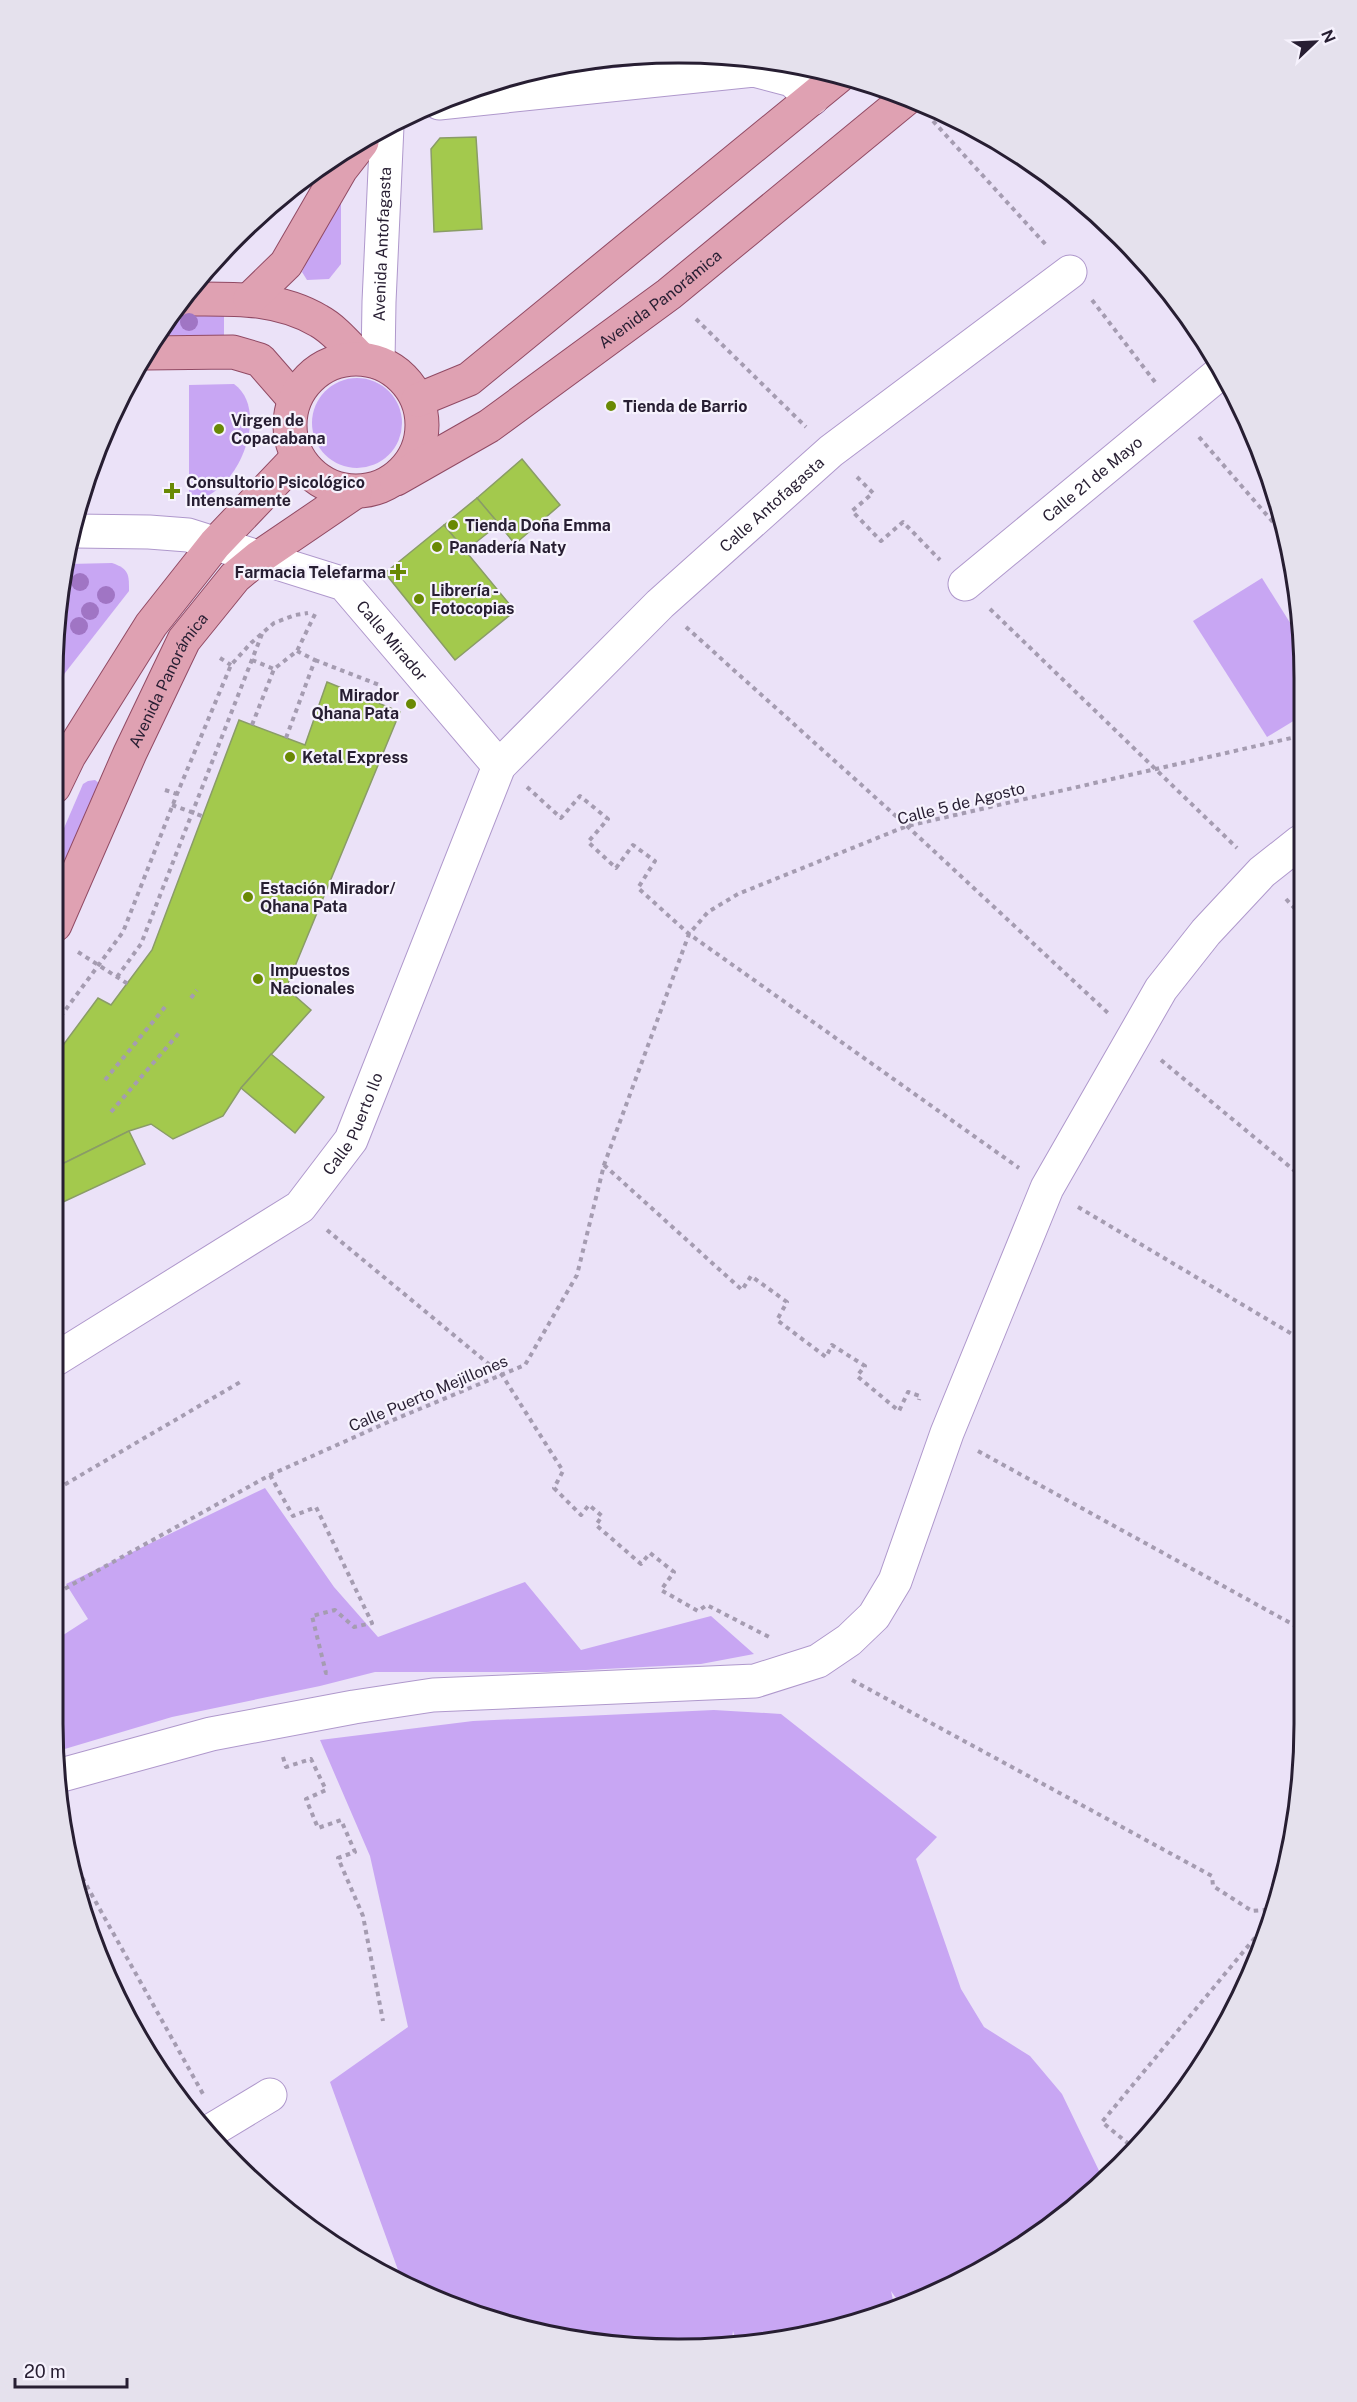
<svg xmlns="http://www.w3.org/2000/svg" width="1357" height="2402" font-family="'Public Sans',sans-serif">
<style>
.green{fill:#c8a6f3}
.building{fill:#a3c94d;stroke:#8a9c67;stroke-width:1.5}
.lines{fill:none;stroke-linecap:round;stroke-linejoin:round}
.minor-casing{stroke:#af98cc;stroke-width:35}
.major-casing{stroke:#914a64;stroke-width:35}
.path{stroke:#a59cb1;stroke-width:4;stroke-dasharray:4.5 4.5;stroke-linecap:butt}
.minor{stroke:#fff;stroke-width:33}
.major{stroke:#dfa1b2;stroke-width:33}
.tree{fill:#a075c4}
.poi-dot{fill:#698904;stroke:#f6f2fd;stroke-width:2}
.labels{text-anchor:middle;stroke-width:4.5;stroke-linejoin:round;paint-order:stroke}
.street-label{font-size:16px;fill:#271e32;stroke:#f6f2fd}
.poi-label{font-size:16px;font-weight:bold;fill:#271e32;stroke:#f6f2fd;text-anchor:start}
.rim{fill:none;stroke:#271e32;stroke-width:3}
</style>
<rect width="100%" height="100%" fill="#ebe2f8"/>
<g class="green">
<polygon points="335,197 341,198 341,264 329,279 307,280 302,272"/>
<polygon points="224,314 224,335 158,336 173,315"/>
<circle cx="357" cy="423" r="45"/>
<path d="M 234,384 C 272,411 237,499 189,501 L 189,385 Z"/>
<path d="M 112,563 C 129,569 129,574 129,591 L 54,687 L 54,638 L 69,564 Z"/>
<polygon points="1262,578 1299,637 1300,717 1267,737 1193,621"/>
<polygon points="95,780 100,784 55,894 55,849 83,784 88,781"/>
<polygon points="265,1488 334,1587 378,1637 525,1582 581,1650 711,1616 754,1654 701,1664 547,1672 375,1672 320,1686 172,1717 58,1751 57,1639 88,1619 66,1584"/>
<path d="M 714,1710 L 781,1714 L 937,1837 L 916,1859 L 961,1989 L 984,2027 L 1030,2056 L 1062,2094 L 1104,2181 L 1091,2194 C 1032,2237 973,2285 902,2307 L 891,2291 L 895,2309 L 801,2337 L 737,2346 L 733,2331 L 731,2347 L 719,2348 L 597,2344 L 516,2328 L 402,2285 L 388,2277 L 398,2270 L 330,2082 L 408,2027 L 370,1856 L 320,1740 L 473,1721 Z"/>
</g>
<g class="building">
<polygon points="476,137 482,229 434,232 431,149 440,138"/>
<polygon points="522,459 560,505 515,544 477,498"/>
<polygon points="477,498 499,524 465,551 444,525"/>
<polygon points="444,525 515,611 455,660 385,573"/>
<polygon points="327,682 400,712 286,988 311,1010 241,1088 223,1116 173,1139 151,1124 129,1131 56,1167 55,1056 98,998 111,1005 152,950 239,720 305,745"/>
<polygon points="271,1054 324,1097 295,1133 241,1088"/>
<polygon points="129,1131 145,1164 61,1203 56,1190 56,1167"/>
</g>
<g class="lines">
<defs>
<g id="minor">
<polyline points="439,103 754,70 792,80 812,99"/>
<path id="s1" d="M 378,362 L 379,302 L 387,126"/>
<path id="s2" d="M 75,531 L 149,532 L 188,535 L 344,584 L 499,766"/>
<path id="s3" d="M 965,584 L 1220,373"/>
<path id="s4" d="M 56,1359 L 300,1207 L 351,1140 L 499,766 L 660,604 L 831,451 L 1070,272"/>
<polyline points="58,1776 211,1734 354,1707 433,1695 755,1681 818,1661 849,1640 874,1616 895,1581 947,1433 1047,1188 1161,989 1206,932 1262,872 1300,842"/>
<polyline points="207,2133 270,2095"/>
</g>
<g id="major">
<path d="M 184,299 C 231,299 277,296 319,321 C 334,329 348,346 360,358"/>
<polyline points="250,299 286,264 341,169 362,142"/>
<polyline points="146,353 233,352 260,360 294,399"/>
<circle cx="356" cy="425" r="66"/>
<polyline points="418,400 469,379 839,76"/>
<path id="s5" d="M 396,479 L 489,426 L 669,294 L 907,98"/>
<polyline points="54,787 69,756 151,625 215,544 297,458"/>
<path id="s6" d="M 55,925 L 130,753 L 184,640 L 235,577 L 258,558 L 355,492"/>
</g>
</defs>
<use href="#minor" class="minor-casing"/>
<use href="#major" class="major-casing"/>
<g class="path">
<polyline points="933,121 1047,246"/>
<polyline points="1092,300 1155,382"/>
<polyline points="696,319 806,427"/>
<polyline points="1199,437 1285,536"/>
<polyline points="857,477 873,493 852,511 881,541 903,522 940,560"/>
<polyline points="990,609 1237,848"/>
<polyline points="686,627 907,826 1108,1013"/>
<polyline points="220,658 231,665"/>
<polyline points="252,660 274,669"/>
<polyline points="315,660 382,686"/>
<polyline points="252,725 274,669 297,651 316,612"/>
<polyline points="286,738 315,660 297,651"/>
<polyline points="527,787 561,818 580,796 608,819 588,842 616,868 633,845 655,861 638,888 689,934 1019,1168"/>
<polyline points="165,790 177,794"/>
<polyline points="172,805 202,816"/>
<polyline points="1286,899 1300,914"/>
<polyline points="78,952 128,984"/>
<polyline points="117,977 141,944 262,634"/>
<polyline points="191,998 197,990"/>
<polyline points="55,1024 123,932 177,794 231,665 251,643 274,623 295,615 308,613"/>
<polyline points="1161,1060 1301,1176"/>
<polyline points="105,1080 165,1007"/>
<polyline points="111,1112 179,1033"/>
<polyline points="604,1165 742,1290 751,1276 787,1302 777,1320 826,1357 832,1345 865,1366 857,1376 899,1411 908,1392 920,1396 919,1400"/>
<polyline points="1078,1207 1302,1340"/>
<polyline points="327,1230 502,1375 563,1471 554,1488 581,1515 589,1505 602,1516 596,1525 641,1564 650,1553 674,1572 661,1590 698,1611 707,1605 771,1638"/>
<polyline points="978,1451 1303,1630"/>
<polyline points="270,1475 293,1516 316,1507 372,1623 354,1627 335,1610 312,1616 326,1673 330,1673"/>
<polyline points="57,1489 242,1381"/>
<polyline points="57,1593 270,1475 386,1423 525,1365 577,1275 604,1165 689,934 708,912 738,894 907,826 1300,736"/>
<polyline points="852,1680 1212,1876 1213,1886 1252,1911 1274,1909"/>
<polyline points="283,1757 286,1767 311,1759 326,1790 306,1799 318,1828 341,1820 355,1852 338,1858 363,1916 383,2021"/>
<polyline points="69,1854 203,2094"/>
<polyline points="1136,2150 1102,2122 1273,1916"/>
</g>
<use href="#minor" class="minor"/>
<use href="#major" class="major"/>
</g>
<g class="tree">
<circle cx="189" cy="322" r="9"/>
<circle cx="80" cy="582" r="9"/>
<circle cx="106" cy="595" r="9"/>
<circle cx="90" cy="611" r="9"/>
<circle cx="79" cy="626" r="9"/>
</g>
<g class="poi-dot">
<circle cx="611" cy="406" r="6"/>
<circle cx="219" cy="429" r="6"/>
<path d="M169 482h6v6h6v6h-6v6h-6v-6h-6v-6h6z"/>
<circle cx="453" cy="525" r="6"/>
<circle cx="437" cy="547" r="6"/>
<path d="M395 563h6v6h6v6h-6v6h-6v-6h-6v-6h6z"/>
<circle cx="419" cy="599" r="6"/>
<circle cx="411" cy="704" r="6"/>
<circle cx="290" cy="757" r="6"/>
<circle cx="248" cy="897" r="6"/>
<circle cx="258" cy="979" r="6"/>
</g>
<g class="labels">
<g class="street-label">
<text dy="6" stroke="none"><textPath href="#s1" startOffset="118">Avenida Antofagasta</textPath></text>
<text dy="6" stroke="none"><textPath href="#s5" startOffset="320">Avenida Panorámica</textPath></text>
<text dy="6" stroke="none"><textPath href="#s3" startOffset="165">Calle 21 de Mayo</textPath></text>
<text dy="6" stroke="none"><textPath href="#s4" startOffset="1152">Calle Antofagasta</textPath></text>
<text dy="6" stroke="none"><textPath href="#s2" startOffset="351">Calle Mirador</textPath></text>
<text dy="6" stroke="none"><textPath href="#s6" startOffset="270">Avenida Panorámica</textPath></text>
<text transform="translate(961 803) rotate(-14)" y="6">Calle 5 de Agosto</text>
<text dy="6" stroke="none"><textPath href="#s4" startOffset="387">Calle Puerto Ilo</textPath></text>
<text transform="translate(428 1393) rotate(-23)" y="6">Calle Puerto Mejillones</text>
</g>
<g class="poi-label">
<text x="623" y="412">Tienda de Barrio</text>
<text x="231" y="426">Virgen de<tspan x="231" dy="18">Copacabana</tspan></text>
<text x="186" y="488">Consultorio Psicológico<tspan x="186" dy="18">Intensamente</tspan></text>
<text x="465" y="531">Tienda Doña Emma</text>
<text x="449" y="553">Panadería Naty</text>
<text x="386" y="578" text-anchor="end">Farmacia Telefarma</text>
<text x="431" y="596">Librería -<tspan x="431" dy="18">Fotocopias</tspan></text>
<text x="399" y="701" text-anchor="end">Mirador<tspan x="399" dy="18">Qhana Pata</tspan></text>
<text x="302" y="763">Ketal Express</text>
<text x="260" y="894">Estación Mirador/<tspan x="260" dy="18">Qhana Pata</tspan></text>
<text x="270" y="976">Impuestos<tspan x="270" dy="18">Nacionales</tspan></text>
</g>
</g>
<path d="M0 0H1357V2402H0ZM678 63H679A615 615 0 0 1 1294 678V1724A615 615 0 0 1 679 2339H678A615 615 0 0 1 63 1724V678A615 615 0 0 1 678 63Z" fill="#e5e1ed" fill-rule="evenodd"/>
<path class="rim" d="M678 63H679A615 615 0 0 1 1294 678V1724A615 615 0 0 1 679 2339H678A615 615 0 0 1 63 1724V678A615 615 0 0 1 678 63Z"/>
<g transform="translate(1315 42) rotate(67)" stroke="#f6f2fd" stroke-width="4.5" paint-order="stroke">
<path d="M0-4.5L10 22L0 15L-10 22Z" fill="#271e32"/>
<text y="-9" font-size="16" font-weight="bold" text-anchor="middle" fill="#271e32">N</text>
</g>
<path d="M15 2378v9h112v-9" fill="none" stroke="#271e32" stroke-width="3"/>
<text x="24" y="2378" font-size="18" fill="#271e32" stroke="#f6f2fd" stroke-width="4.5" paint-order="stroke">20 m</text>
</svg>
